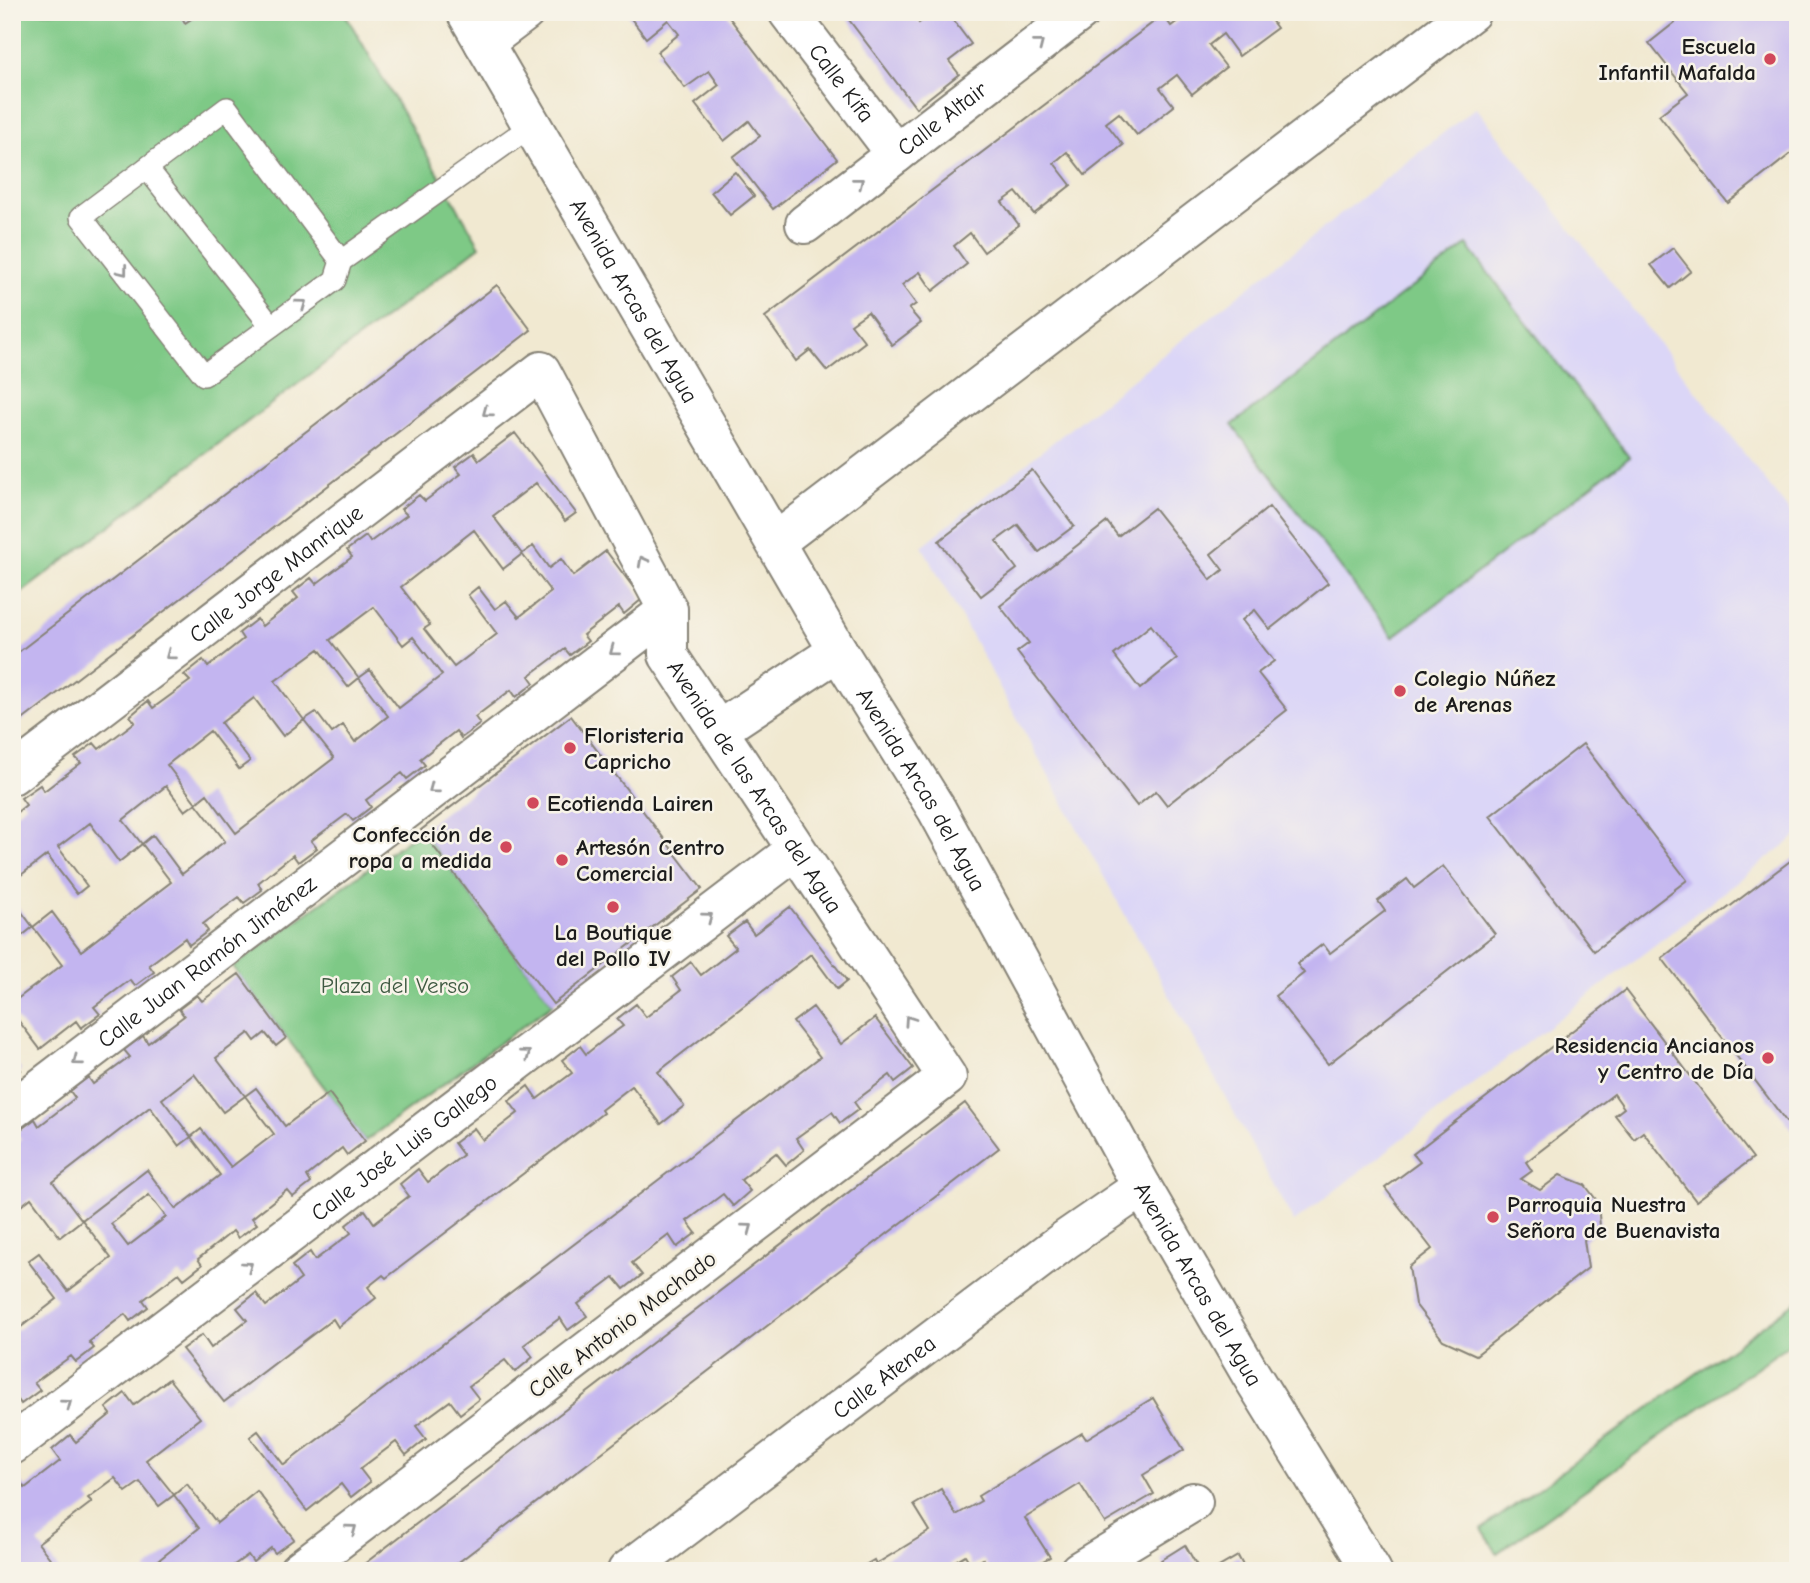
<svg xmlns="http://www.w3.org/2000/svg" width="1810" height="1583" font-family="'Comic Neue',sans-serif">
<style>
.built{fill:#dbd6f7}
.green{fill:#7ec986;stroke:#4d7251;stroke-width:2}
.building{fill:#c3b5f0;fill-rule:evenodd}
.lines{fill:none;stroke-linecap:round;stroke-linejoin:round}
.service-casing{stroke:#868276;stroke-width:24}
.minor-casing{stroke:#868276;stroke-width:42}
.tertiary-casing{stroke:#868276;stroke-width:42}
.service{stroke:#fff;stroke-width:21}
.minor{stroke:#fff;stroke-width:38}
.tertiary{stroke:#fff;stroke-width:38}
.oneway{stroke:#999}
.poi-dot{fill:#d1495b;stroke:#f7f3e8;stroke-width:2.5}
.labels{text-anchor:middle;stroke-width:5;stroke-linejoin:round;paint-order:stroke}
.poi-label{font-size:23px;font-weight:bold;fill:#1c1c1c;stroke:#f7f3e8;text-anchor:start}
.street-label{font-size:23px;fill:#1c1c1c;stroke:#f7f3e8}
.park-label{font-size:23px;fill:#3e5941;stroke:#f7f3e8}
</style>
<rect width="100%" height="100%" fill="#f7f3e8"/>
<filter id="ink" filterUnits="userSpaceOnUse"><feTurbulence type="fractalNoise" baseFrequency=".0143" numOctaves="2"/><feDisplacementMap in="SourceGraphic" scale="14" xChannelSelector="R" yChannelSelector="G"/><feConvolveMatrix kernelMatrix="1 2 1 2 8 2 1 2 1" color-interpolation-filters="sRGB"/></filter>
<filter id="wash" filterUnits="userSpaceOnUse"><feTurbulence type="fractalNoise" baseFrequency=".00686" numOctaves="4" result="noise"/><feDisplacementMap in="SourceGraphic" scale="28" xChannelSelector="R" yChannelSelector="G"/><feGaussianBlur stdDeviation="1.57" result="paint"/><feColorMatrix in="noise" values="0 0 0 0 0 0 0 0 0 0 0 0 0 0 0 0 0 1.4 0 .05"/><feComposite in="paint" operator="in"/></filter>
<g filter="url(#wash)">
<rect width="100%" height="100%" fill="#f1e9d1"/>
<polygon class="built" points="1476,107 1798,523 1798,835 1294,1222 922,546"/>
<g class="green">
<polygon points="12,12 344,12 480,246 12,600"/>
<polygon points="1467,245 1629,457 1393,637 1232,425"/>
<polygon points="421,830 553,1004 365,1141 233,967"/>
<polygon points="1798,1300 1798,1338 1497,1553 1482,1529"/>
</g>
<g id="blocks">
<g class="building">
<polygon points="179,12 202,12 185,23"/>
<polygon points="626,12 725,12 837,159 773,209 733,157 760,136 749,121 724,141 695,104 719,85 709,71 685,88 657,52 679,34 668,20 646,38"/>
<polygon points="843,12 911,12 919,23 933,12 947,12 971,44 949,61 959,74 916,108"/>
<polygon points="1184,12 1265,12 1277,28 1239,56 1223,34 1209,45 1226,67 1192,94 1177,75 1160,88 1174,106 1137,135 1119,113 1106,123 1123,145 1085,175 1067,152 1054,163 1071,185 1034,214 1016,192 1002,202 1019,225 984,252 970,233 954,246 967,264 933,291 920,272 902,285 916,304 909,309 921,323 892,345 868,312 851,324 865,342 827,371 810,350 796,361 765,317 1163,15 1171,26 1186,15"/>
<polygon points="1688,12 1798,12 1798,148 1728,203 1659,115 1688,93 1649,43"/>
<polygon points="735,172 754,196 730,215 711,192"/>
<polygon points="1673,248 1691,271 1670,288 1651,265"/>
<polygon points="497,285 531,330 12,728 12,657"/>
<path d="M 515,433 L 576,513 L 565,521 L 536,483 L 493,516 L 522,554 L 503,569 L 474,530 L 401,587 L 430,625 L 424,629 L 454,667 L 497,634 L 468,595 L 478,587 L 495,609 L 506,601 L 519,617 L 551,592 L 522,554 L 533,546 L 549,568 L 561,559 L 573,576 L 606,551 L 642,599 L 624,614 L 619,607 L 583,635 L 588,641 L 570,655 L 565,649 L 529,676 L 534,683 L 516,697 L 511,690 L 475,717 L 480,724 L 461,738 L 456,731 L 420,759 L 425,765 L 407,779 L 402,773 L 366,800 L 371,807 L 353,821 L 347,814 L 311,841 L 317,848 L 298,862 L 293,855 L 258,883 L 262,890 L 244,903 L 239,897 L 203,924 L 208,931 L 189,945 L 185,938 L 149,965 L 154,972 L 135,986 L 130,980 L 94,1007 L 100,1014 L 81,1028 L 76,1021 L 40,1049 L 12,1012 L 12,1003 L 62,965 L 33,927 L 23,935 L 12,921 L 12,899 L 33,927 L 52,912 L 81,951 L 171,882 L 142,844 L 119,862 L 90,823 L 58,847 L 87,886 L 77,894 L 47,855 L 12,882 L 12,816 L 26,805 L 21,798 L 40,785 L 44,791 L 81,763 L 75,757 L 94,743 L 99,749 L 135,722 L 130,716 L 148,701 L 153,708 L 190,681 L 184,675 L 203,660 L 208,667 L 243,639 L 239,633 L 257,619 L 262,626 L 298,598 L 293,592 L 311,578 L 316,584 L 352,557 L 347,550 L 366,536 L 370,542 L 407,515 L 401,509 L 419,495 L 425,501 L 461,474 L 455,467 L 474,453 L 479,460 ZM 374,607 L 403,645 L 413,637 L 442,675 L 399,708 L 370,670 L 359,678 L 388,716 L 355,742 L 343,725 L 332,733 L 316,712 L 304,720 L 334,758 L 236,833 L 207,794 L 196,803 L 225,841 L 182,874 L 153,835 L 142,844 L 123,820 L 166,786 L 185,811 L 196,803 L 167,765 L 210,731 L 239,769 L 250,761 L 221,723 L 254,698 L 283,736 L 304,720 L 275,681 L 319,649 L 348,687 L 359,678 L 330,640 Z"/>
<polygon points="1032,470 1074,526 1039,552 1018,525 996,541 1017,569 981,596 939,541"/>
<path d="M 1269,507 L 1328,583 L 1270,629 L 1255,610 L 1242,620 L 1274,661 L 1258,673 L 1287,710 L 1167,805 L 1156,791 L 1137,806 L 1017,652 L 1029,643 L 1000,606 L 1107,522 L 1118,536 L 1154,508 L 1211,580 L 1223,570 L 1211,554 ZM 1151,625 L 1177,659 L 1140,689 L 1114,655 Z"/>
<polygon points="571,716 702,889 553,1004 421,830"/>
<polygon points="1583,744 1687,880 1594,951 1490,816"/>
<polygon points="1798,855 1796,977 1798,1137 1662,958"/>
<polygon points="1443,866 1495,934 1328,1064 1275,996 1304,973 1297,964 1323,944 1330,953 1385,911 1378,901 1407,879 1414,888"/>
<polygon points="790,907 847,981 837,989 811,954 658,1072 684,1106 661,1124 632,1086 601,1110 603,1113 386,1278 383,1275 368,1287 376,1298 338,1327 333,1319 224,1402 182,1349 202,1335 211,1348 247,1320 237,1308 256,1293 266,1306 301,1279 292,1266 310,1252 315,1260 351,1233 346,1225 365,1210 374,1223 409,1196 400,1184 418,1169 428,1182 463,1155 454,1143 474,1128 483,1140 518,1113 509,1101 528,1086 537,1099 572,1073 562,1060 580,1046 586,1054 605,1039 623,1026 617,1019 636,1004 646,1017 681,990 672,977 691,962 701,975 736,948 726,936 745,922 754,934"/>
<path d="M 239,974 L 286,1038 L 276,1046 L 265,1033 L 255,1041 L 249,1033 L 216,1058 L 245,1096 L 223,1112 L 194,1074 L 162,1099 L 191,1137 L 179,1146 L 150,1107 L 53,1182 L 82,1220 L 147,1170 L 176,1209 L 220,1175 L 191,1137 L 201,1129 L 231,1167 L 274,1134 L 245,1096 L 256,1088 L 285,1126 L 329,1093 L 365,1141 L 347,1155 L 342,1148 L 307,1176 L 311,1183 L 293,1197 L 287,1190 L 252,1218 L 257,1224 L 238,1238 L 233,1231 L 198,1259 L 202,1265 L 184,1279 L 179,1273 L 143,1300 L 148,1307 L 130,1321 L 125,1314 L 89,1342 L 94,1348 L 76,1362 L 71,1356 L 34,1383 L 40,1390 L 21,1404 L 16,1397 L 12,1400 L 12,1334 L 57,1299 L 28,1261 L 39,1253 L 68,1291 L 111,1258 L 82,1220 L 60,1237 L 31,1198 L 12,1213 L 12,1146 L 21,1140 L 16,1133 L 35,1119 L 39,1126 L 75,1098 L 70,1091 L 88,1077 L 93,1084 L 130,1057 L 124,1050 L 143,1036 L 148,1043 L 184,1016 L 179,1009 L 197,995 L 202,1001 ZM 149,1195 L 166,1217 L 128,1246 L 111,1224 Z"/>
<polygon points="1625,990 1753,1158 1696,1201 1643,1132 1634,1139 1615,1115 1624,1108 1614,1094 1526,1162 1532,1171 1521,1179 1540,1190 1560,1175 1585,1185 1598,1202 1600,1227 1584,1240 1588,1268 1476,1355 1443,1340 1415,1304 1409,1267 1432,1249 1385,1188 1420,1162 1413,1154"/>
<polygon points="813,1007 841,1044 875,1018 913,1068 895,1082 890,1075 854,1102 859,1109 840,1123 832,1112 796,1138 804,1150 786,1165 776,1153 741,1180 750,1191 733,1206 723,1194 687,1221 696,1233 677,1247 669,1235 632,1263 642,1275 624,1289 614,1277 578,1304 587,1316 568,1330 560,1318 524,1345 533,1357 515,1372 505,1360 469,1386 479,1399 460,1414 450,1401 416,1426 426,1439 406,1455 396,1442 360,1469 370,1482 351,1497 341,1484 307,1511 250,1437 258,1431 284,1465 657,1181 820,1057 793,1022"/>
<polygon points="12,1058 21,1070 12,1077"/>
<polygon points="965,1103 999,1148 621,1438 447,1571 355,1571"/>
<polygon points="169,1379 200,1418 146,1460 174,1495 159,1506 140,1482 126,1492 115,1478 88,1498 92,1502 38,1543 60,1571 12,1571 12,1479 16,1476 25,1488 60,1461 52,1450 70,1435 76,1442 111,1414 106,1408 125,1393 134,1405"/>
<polygon points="1153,1398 1184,1450 1143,1475 1154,1494 1105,1523 1080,1484 1025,1518 1050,1557 1025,1571 990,1571 983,1559 972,1566 965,1555 950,1564 954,1571 855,1571 874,1560 876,1564 930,1531 914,1505 941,1489 956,1515 981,1501 978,1496 1082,1433 1086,1439"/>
<polygon points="187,1484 217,1523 257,1491 294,1539 275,1553 271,1548 253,1562 248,1555 230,1568 232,1571 145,1571 199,1528 174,1495"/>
<polygon points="1185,1545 1200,1571 1167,1571 1161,1560"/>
<polygon points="1238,1556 1246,1571 1212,1571"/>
</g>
</g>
</g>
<g filter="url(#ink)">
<use href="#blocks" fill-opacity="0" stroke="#868276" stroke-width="2"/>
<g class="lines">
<defs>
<g id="service">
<polyline points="147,168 271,326"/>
<polyline points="341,261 335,280 204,375 81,217 227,108 341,261 531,126"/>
</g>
<g id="minor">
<path id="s1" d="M 788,12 L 896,154"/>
<polyline points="484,43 525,12"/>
<path id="s2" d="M 805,224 L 1080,12"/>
<polyline points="777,541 1471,12"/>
<polyline points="719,730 838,651"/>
<path id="s3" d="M 12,775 L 541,371 L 668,610 L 668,655 L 947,1077 L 298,1571"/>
<path id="s4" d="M 12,1110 L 668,610"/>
<path id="s5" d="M 12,1445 L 796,850"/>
<path id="s6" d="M 627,1571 L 1065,1240 L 1142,1187"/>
<polyline points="1079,1571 1193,1502"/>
</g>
<g id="tertiary">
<path id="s7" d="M 466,12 L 838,651 L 937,810 L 1142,1187 L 1250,1373 L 1372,1571"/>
</g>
</defs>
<use href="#service" class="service-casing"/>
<use href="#minor" class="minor-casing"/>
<use href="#tertiary" class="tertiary-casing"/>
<use href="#service" class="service"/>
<use href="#minor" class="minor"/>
<use href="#tertiary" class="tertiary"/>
</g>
<defs><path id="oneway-chevron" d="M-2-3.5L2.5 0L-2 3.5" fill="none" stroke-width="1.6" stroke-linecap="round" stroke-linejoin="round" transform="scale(1.75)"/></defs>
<g class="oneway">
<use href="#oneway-chevron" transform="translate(1039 44) rotate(-38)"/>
<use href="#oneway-chevron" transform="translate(859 182) rotate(-38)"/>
<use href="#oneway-chevron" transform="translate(123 271) rotate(52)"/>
<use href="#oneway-chevron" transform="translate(302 304) rotate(-36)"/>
<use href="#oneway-chevron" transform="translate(487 412) rotate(143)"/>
<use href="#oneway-chevron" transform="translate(643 561) rotate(-118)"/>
<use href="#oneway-chevron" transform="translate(614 651) rotate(143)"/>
<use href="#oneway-chevron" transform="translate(170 655) rotate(143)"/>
<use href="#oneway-chevron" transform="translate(433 789) rotate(143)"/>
<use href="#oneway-chevron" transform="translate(708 917) rotate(-37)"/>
<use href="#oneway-chevron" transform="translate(909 1020) rotate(-124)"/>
<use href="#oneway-chevron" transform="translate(526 1054) rotate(-37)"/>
<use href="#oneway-chevron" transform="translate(77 1061) rotate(143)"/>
<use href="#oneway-chevron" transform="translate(748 1228) rotate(-37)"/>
<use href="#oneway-chevron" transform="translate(248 1266) rotate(-37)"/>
<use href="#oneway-chevron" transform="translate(67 1404) rotate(-37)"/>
<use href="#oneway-chevron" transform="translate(352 1529) rotate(-37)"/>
</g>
</g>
<g class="poi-dot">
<circle cx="1770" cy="59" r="7"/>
<circle cx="1400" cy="691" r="7"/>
<circle cx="570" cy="748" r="7"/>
<circle cx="533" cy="803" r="7"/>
<circle cx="506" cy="847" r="7"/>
<circle cx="562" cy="860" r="7"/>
<circle cx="613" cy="907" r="7"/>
<circle cx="1768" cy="1058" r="7"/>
<circle cx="1493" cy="1217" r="7"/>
</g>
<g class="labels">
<g class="poi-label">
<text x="1756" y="54" text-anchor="end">Escuela<tspan x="1756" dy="26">Infantil Mafalda</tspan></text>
<text x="1414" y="686">Colegio Núñez<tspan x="1414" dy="26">de Arenas</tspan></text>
<text x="584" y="743">Floristeria<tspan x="584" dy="26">Capricho</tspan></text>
<text x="547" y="811">Ecotienda Lairen</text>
<text x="492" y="842" text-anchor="end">Confección de<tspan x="492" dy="26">ropa a medida</tspan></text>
<text x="576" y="855">Artesón Centro<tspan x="576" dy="26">Comercial</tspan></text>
<text x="613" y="940" text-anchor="middle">La Boutique<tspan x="613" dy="26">del Pollo IV</tspan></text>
<text x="1754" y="1053" text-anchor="end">Residencia Ancianos<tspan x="1754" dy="26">y Centro de Día</tspan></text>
<text x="1507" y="1212">Parroquia Nuestra<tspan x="1507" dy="26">Señora de Buenavista</tspan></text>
</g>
<g class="street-label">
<text dy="8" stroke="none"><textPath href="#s1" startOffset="89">Calle Kifa</textPath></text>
<text dy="8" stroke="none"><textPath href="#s2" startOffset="173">Calle Altair</textPath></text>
<text dy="8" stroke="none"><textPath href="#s7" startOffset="334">Avenida Arcas del Agua</textPath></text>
<text dy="8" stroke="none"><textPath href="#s3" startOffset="332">Calle Jorge Manrique</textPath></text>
<text dy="8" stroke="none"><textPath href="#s3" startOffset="1139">Avenida de las Arcas del Agua</textPath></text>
<text dy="8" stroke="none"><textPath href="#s7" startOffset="901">Avenida Arcas del Agua</textPath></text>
<text dy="8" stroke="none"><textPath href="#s4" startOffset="245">Calle Juan Ramón Jiménez</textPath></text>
<text dy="8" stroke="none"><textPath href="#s5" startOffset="492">Calle José Luis Gallego</textPath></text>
<text dy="8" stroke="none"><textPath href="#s7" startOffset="1468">Avenida Arcas del Agua</textPath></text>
<text transform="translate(622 1324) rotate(-37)" y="8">Calle Antonio Machado</text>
<text dy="8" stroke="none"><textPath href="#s6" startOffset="322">Calle Atenea</textPath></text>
</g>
<g class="park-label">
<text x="395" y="993">Plaza del Verso</text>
</g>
</g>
<rect width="1810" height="1583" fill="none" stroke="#f7f3e8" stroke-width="42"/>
</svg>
